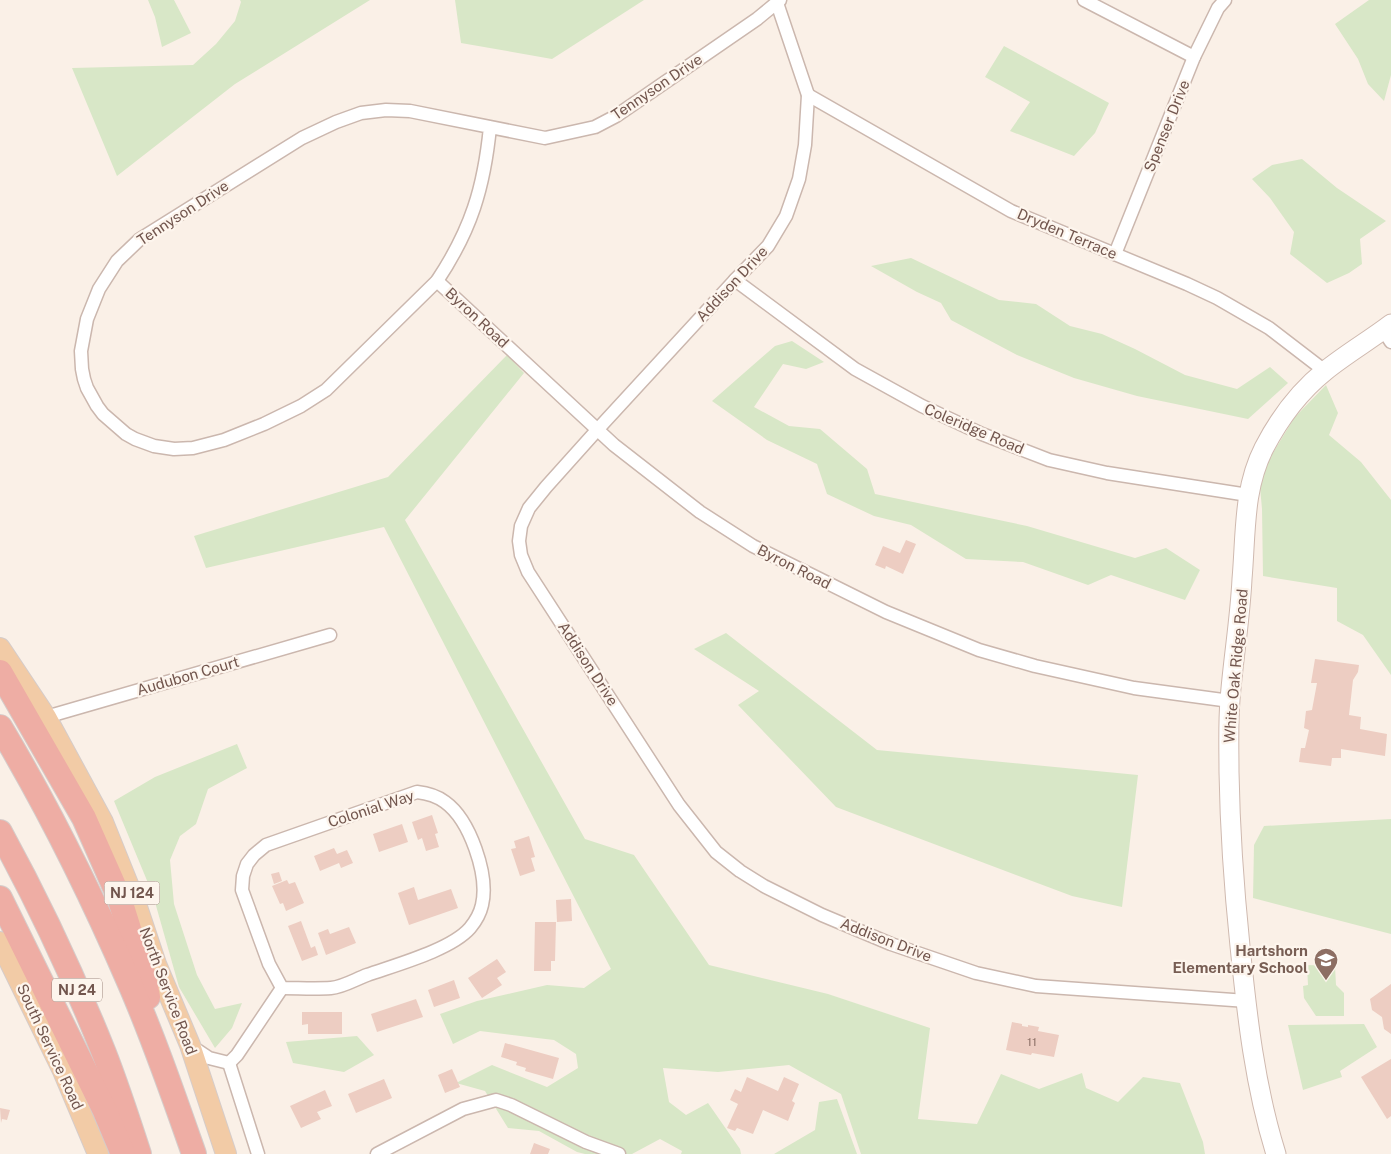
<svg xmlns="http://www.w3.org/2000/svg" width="1391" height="1154" font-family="'Public Sans',sans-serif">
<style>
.green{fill:#d8e7c7}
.building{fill:#edcdc2}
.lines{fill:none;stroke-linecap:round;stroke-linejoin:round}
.street-casing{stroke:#cbb7ae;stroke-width:15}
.secondary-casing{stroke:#cfb9af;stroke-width:21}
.primary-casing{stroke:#d5ccca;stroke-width:22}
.highway-casing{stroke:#d5ccca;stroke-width:26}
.street{stroke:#fff;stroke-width:12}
.secondary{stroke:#fff;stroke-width:19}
.primary{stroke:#f2cba6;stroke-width:20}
.highway{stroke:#eeada4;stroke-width:24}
.labels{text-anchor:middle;stroke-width:4.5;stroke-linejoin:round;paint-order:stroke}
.number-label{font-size:12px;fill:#91746b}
.shield{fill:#fdf5ed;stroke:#9c867e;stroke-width:1}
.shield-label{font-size:14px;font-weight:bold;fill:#72564e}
.street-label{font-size:15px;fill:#72564e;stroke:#fdf5ed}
.education-label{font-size:15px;font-weight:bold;fill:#785e54;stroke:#fdf5ed;text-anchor:end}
</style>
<rect width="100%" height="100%" fill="#faf0e7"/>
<g class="green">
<polygon points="148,0 174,0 191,33 162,47 155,17"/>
<polygon points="240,0 370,0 235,84 117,176 72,68 193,65 216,44 235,21 241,2"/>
<polygon points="455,0 644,0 552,59 461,43"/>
<polygon points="1369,0 1391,0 1391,75 1384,101 1368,84 1358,59 1335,24"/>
<polygon points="1004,46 1109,103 1095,133 1074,156 1010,131 1030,102 985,77"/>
<polygon points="1302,159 1337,188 1386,221 1360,239 1362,264 1349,273 1327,283 1290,254 1294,232 1270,198 1252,179 1272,165"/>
<polygon points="911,258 999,300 1036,304 1070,326 1102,334 1135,349 1185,375 1237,389 1270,367 1288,383 1248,419 1137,396 1074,378 1017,355 951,320 941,303 917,292 871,266"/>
<polygon points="792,341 824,362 806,369 783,364 754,407 789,426 820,429 867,469 875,494 1027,526 1135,558 1166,548 1200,570 1185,600 1111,575 1088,585 1023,562 966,559 911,525 874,516 827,494 817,464 767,440 712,401 775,346"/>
<polygon points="507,355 524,373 405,520 585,839 634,855 709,965 828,994 930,1028 918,1119 977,1124 1001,1074 1039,1089 1082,1073 1086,1088 1118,1102 1143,1077 1180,1083 1203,1142 1205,1154 861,1154 841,1094 789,1065 718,1072 663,1068 669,1102 686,1115 708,1103 740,1149 741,1154 681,1154 682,1151 660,1139 632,1154 585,1154 577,1152 539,1131 508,1128 485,1091 456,1083 492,1065 547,1087 578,1068 576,1054 554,1040 480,1031 453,1044 440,1014 477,1001 547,985 584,988 611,969 384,527 206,568 194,536 388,477"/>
<polygon points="1326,385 1338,413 1329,435 1361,462 1391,500 1391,675 1363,635 1337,621 1337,588 1263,576 1262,509 1259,476 1294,418"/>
<polygon points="726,633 877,750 1138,775 1122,907 1072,896 836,807 738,705 759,691 694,649"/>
<polygon points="237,744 247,768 208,789 196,824 180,836 170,860 174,904 197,975 215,1009 242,1003 232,1028 215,1048 179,987 153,895 114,801 155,777"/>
<polygon points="1391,819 1391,934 1253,898 1254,845 1264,826"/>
<polygon points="1307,965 1335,966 1336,985 1344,993 1344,1016 1316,1016 1304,998 1303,986 1308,985"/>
<polygon points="1364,1024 1377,1047 1340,1071 1342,1077 1303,1090 1288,1025"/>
<polygon points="357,1036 374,1055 344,1072 293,1063 286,1042"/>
<polygon points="837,1099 857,1154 774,1154 815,1130 819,1102"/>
</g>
<g class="building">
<polygon points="906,540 916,544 903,574 886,566 885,569 875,565 883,546 900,553"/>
<polygon points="1315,659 1359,665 1358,672 1353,680 1349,715 1361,717 1360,729 1387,734 1385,756 1341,749 1341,758 1332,758 1331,766 1299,762 1301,748 1305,748 1309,730 1304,728 1306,711 1312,710 1317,683 1311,683"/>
<polygon points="432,815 438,833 435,834 439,847 426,851 422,838 418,840 412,822"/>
<polygon points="402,824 408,842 379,852 373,834"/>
<polygon points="529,836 535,857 531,858 535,871 520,876 511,849 516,848 514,841"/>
<polygon points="334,848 337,854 347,850 353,863 341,868 339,863 320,871 314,856"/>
<polygon points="279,872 282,881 274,884 271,874"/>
<polygon points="287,880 289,884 295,882 304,903 286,911 283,903 280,904 272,886"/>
<polygon points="414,887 418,900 451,889 458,908 409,925 398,893"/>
<polygon points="571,899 572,921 557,922 556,900"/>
<polygon points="301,921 311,948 315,946 318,955 302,961 288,926"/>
<polygon points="535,922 556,922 555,961 551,961 551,971 534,971"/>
<polygon points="349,927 356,943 326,955 318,933 328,929 330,934"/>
<polygon points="497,959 506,972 497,978 502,985 482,998 468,978"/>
<polygon points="454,980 460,998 434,1007 428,990"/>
<polygon points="1391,984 1391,1034 1384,1029 1382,1017 1372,1010 1370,999"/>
<polygon points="416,999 423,1017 377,1032 371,1014"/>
<polygon points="302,1012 342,1012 342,1034 308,1034 308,1024 302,1025"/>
<polygon points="1012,1022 1022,1024 1022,1026 1028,1027 1028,1025 1039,1027 1038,1031 1059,1035 1054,1057 1032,1053 1031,1055 1006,1050"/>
<polygon points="505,1043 559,1058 553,1079 525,1071 526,1068 516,1065 517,1062 501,1057"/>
<polygon points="1391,1059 1391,1116 1387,1119 1361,1077"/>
<polygon points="452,1069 460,1087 445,1093 438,1075"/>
<polygon points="747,1077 778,1091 784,1077 799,1084 792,1101 795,1103 788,1121 763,1110 753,1134 737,1128 735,1131 727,1128 738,1104 730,1100 735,1089 741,1092"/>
<polygon points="384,1079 392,1098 356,1113 348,1094"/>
<polygon points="325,1090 332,1106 317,1112 321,1119 301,1128 290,1106"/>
<polygon points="0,1108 10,1110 7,1120 2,1119 1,1123"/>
<polygon points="534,1143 550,1149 548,1154 530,1154"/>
</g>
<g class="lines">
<defs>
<g id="street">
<polyline points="1084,0 1194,57"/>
<polyline points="777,3 808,95 805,145 799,179 786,216 768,246 735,280 598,429 546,487 529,508 521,526 519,541 521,555 528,572 679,805 716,852 740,871 764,886 822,915 891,944 976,973 1036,986 1247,1001"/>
<polyline points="808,95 1011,211 1187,284 1217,298 1269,328 1325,371"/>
<path d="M 490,127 C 484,188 471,230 437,281 L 326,390 L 301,406 L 264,424 L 224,440 L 193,448 L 174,449 L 154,446 L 135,439 L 126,434 L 103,414 L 97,406 L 87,388 L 84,379 L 82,369 L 81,351 L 87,319 L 99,289 L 117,261 L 140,239 L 302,138 L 336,122 L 361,113 L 386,110 L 410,111 L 545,138 L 595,127 L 616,116 L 757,19 L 780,0"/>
<polyline points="1115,254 1194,57 1218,8 1225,0"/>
<polyline points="735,280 855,369 922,406 982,434 1049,460 1107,473 1248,495"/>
<polyline points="437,281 614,445 700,512 753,546 886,612 979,650 1035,666 1134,688 1230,701"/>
<polyline points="1383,330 1391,342"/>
<polyline points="46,717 330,635"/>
<path d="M 417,792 C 426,793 437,796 445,802 C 470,820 489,875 482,905 C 480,914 475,922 470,928 C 451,950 395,965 367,975 C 356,979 343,987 331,988 C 315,989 298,988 282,988 L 269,964 L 242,890 L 243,876 L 247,864 L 254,855 L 266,845 Z"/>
<polyline points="191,1046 209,1058 229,1063"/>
<polyline points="229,1063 258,1154"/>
<polyline points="229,1063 237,1055 282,988"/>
<polyline points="377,1154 463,1109 496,1100 511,1105 586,1142 619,1154"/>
</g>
<path id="secondary" d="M 1276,1154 C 1255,1087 1247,1016 1240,946 C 1234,888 1230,830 1229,772 C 1229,748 1228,724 1230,700 C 1233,660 1240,620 1242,579 C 1246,534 1243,489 1264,448 C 1279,419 1300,391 1325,371 C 1346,354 1370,340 1391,324"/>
<g id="primary">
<polyline points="0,648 46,717 103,822 136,904 156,964 190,1045 226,1154"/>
<polyline points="0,942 63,1071 98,1154"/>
</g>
<g id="highway">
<polyline points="0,672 84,818 119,897 144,977 148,997"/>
<path d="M 0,727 C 49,809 92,896 130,984 C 154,1039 174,1097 194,1154"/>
<path d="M 0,832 C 39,903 74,978 104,1053 C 117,1086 128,1120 139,1154"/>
<polyline points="0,898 105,1111 123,1154"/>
</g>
</defs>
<use href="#street" class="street-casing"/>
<use href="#secondary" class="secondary-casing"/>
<use href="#primary" class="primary-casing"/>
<use href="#highway" class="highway-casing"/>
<use href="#street" class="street"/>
<use href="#secondary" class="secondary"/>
<use href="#primary" class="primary"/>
<use href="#highway" class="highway"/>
</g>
<defs>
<symbol id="school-pin" viewBox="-11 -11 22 30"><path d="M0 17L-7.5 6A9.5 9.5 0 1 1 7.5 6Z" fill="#8d6e63" stroke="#fdf5ed"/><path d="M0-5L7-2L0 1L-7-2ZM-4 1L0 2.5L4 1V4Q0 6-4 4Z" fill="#fff"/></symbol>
</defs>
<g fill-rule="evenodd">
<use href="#school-pin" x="1312" y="946" width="28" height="38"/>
</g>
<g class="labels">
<g class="number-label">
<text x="1032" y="1046">11</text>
</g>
<g class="shield">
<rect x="104.5" y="881.5" width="55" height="23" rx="4"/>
<rect x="52" y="978.5" width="50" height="23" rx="4"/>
</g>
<g class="shield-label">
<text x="132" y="898">NJ 124</text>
<text x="77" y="995">NJ 24</text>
</g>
<g class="street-label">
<text transform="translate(657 87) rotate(-34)" y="5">Tennyson Drive</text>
<text transform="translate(1167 126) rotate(-68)" y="5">Spenser Drive</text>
<text transform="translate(183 213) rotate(-33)" y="5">Tennyson Drive</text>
<text transform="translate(1067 234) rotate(23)" y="5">Dryden Terrace</text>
<text transform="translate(732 284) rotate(-47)" y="5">Addison Drive</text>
<text transform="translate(477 318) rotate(43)" y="5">Byron Road</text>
<text transform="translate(974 429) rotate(23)" y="5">Coleridge Road</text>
<text transform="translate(794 567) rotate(27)" y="5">Byron Road</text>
<text transform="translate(588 664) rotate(57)" y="5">Addison Drive</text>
<text transform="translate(1236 666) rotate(-85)" y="5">White Oak Ridge Road</text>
<text transform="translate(188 676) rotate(-16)" y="5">Audubon Court</text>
<text transform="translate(371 809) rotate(-18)" y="5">Colonial Way</text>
<text transform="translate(886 940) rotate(21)" y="5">Addison Drive</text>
<text transform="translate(168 991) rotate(69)" y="5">North Service Road</text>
<text transform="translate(50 1047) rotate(65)" y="5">South Service Road</text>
</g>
<g class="education-label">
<text x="1308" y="956">Hartshorn<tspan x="1308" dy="17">Elementary School</tspan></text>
</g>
</g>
</svg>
